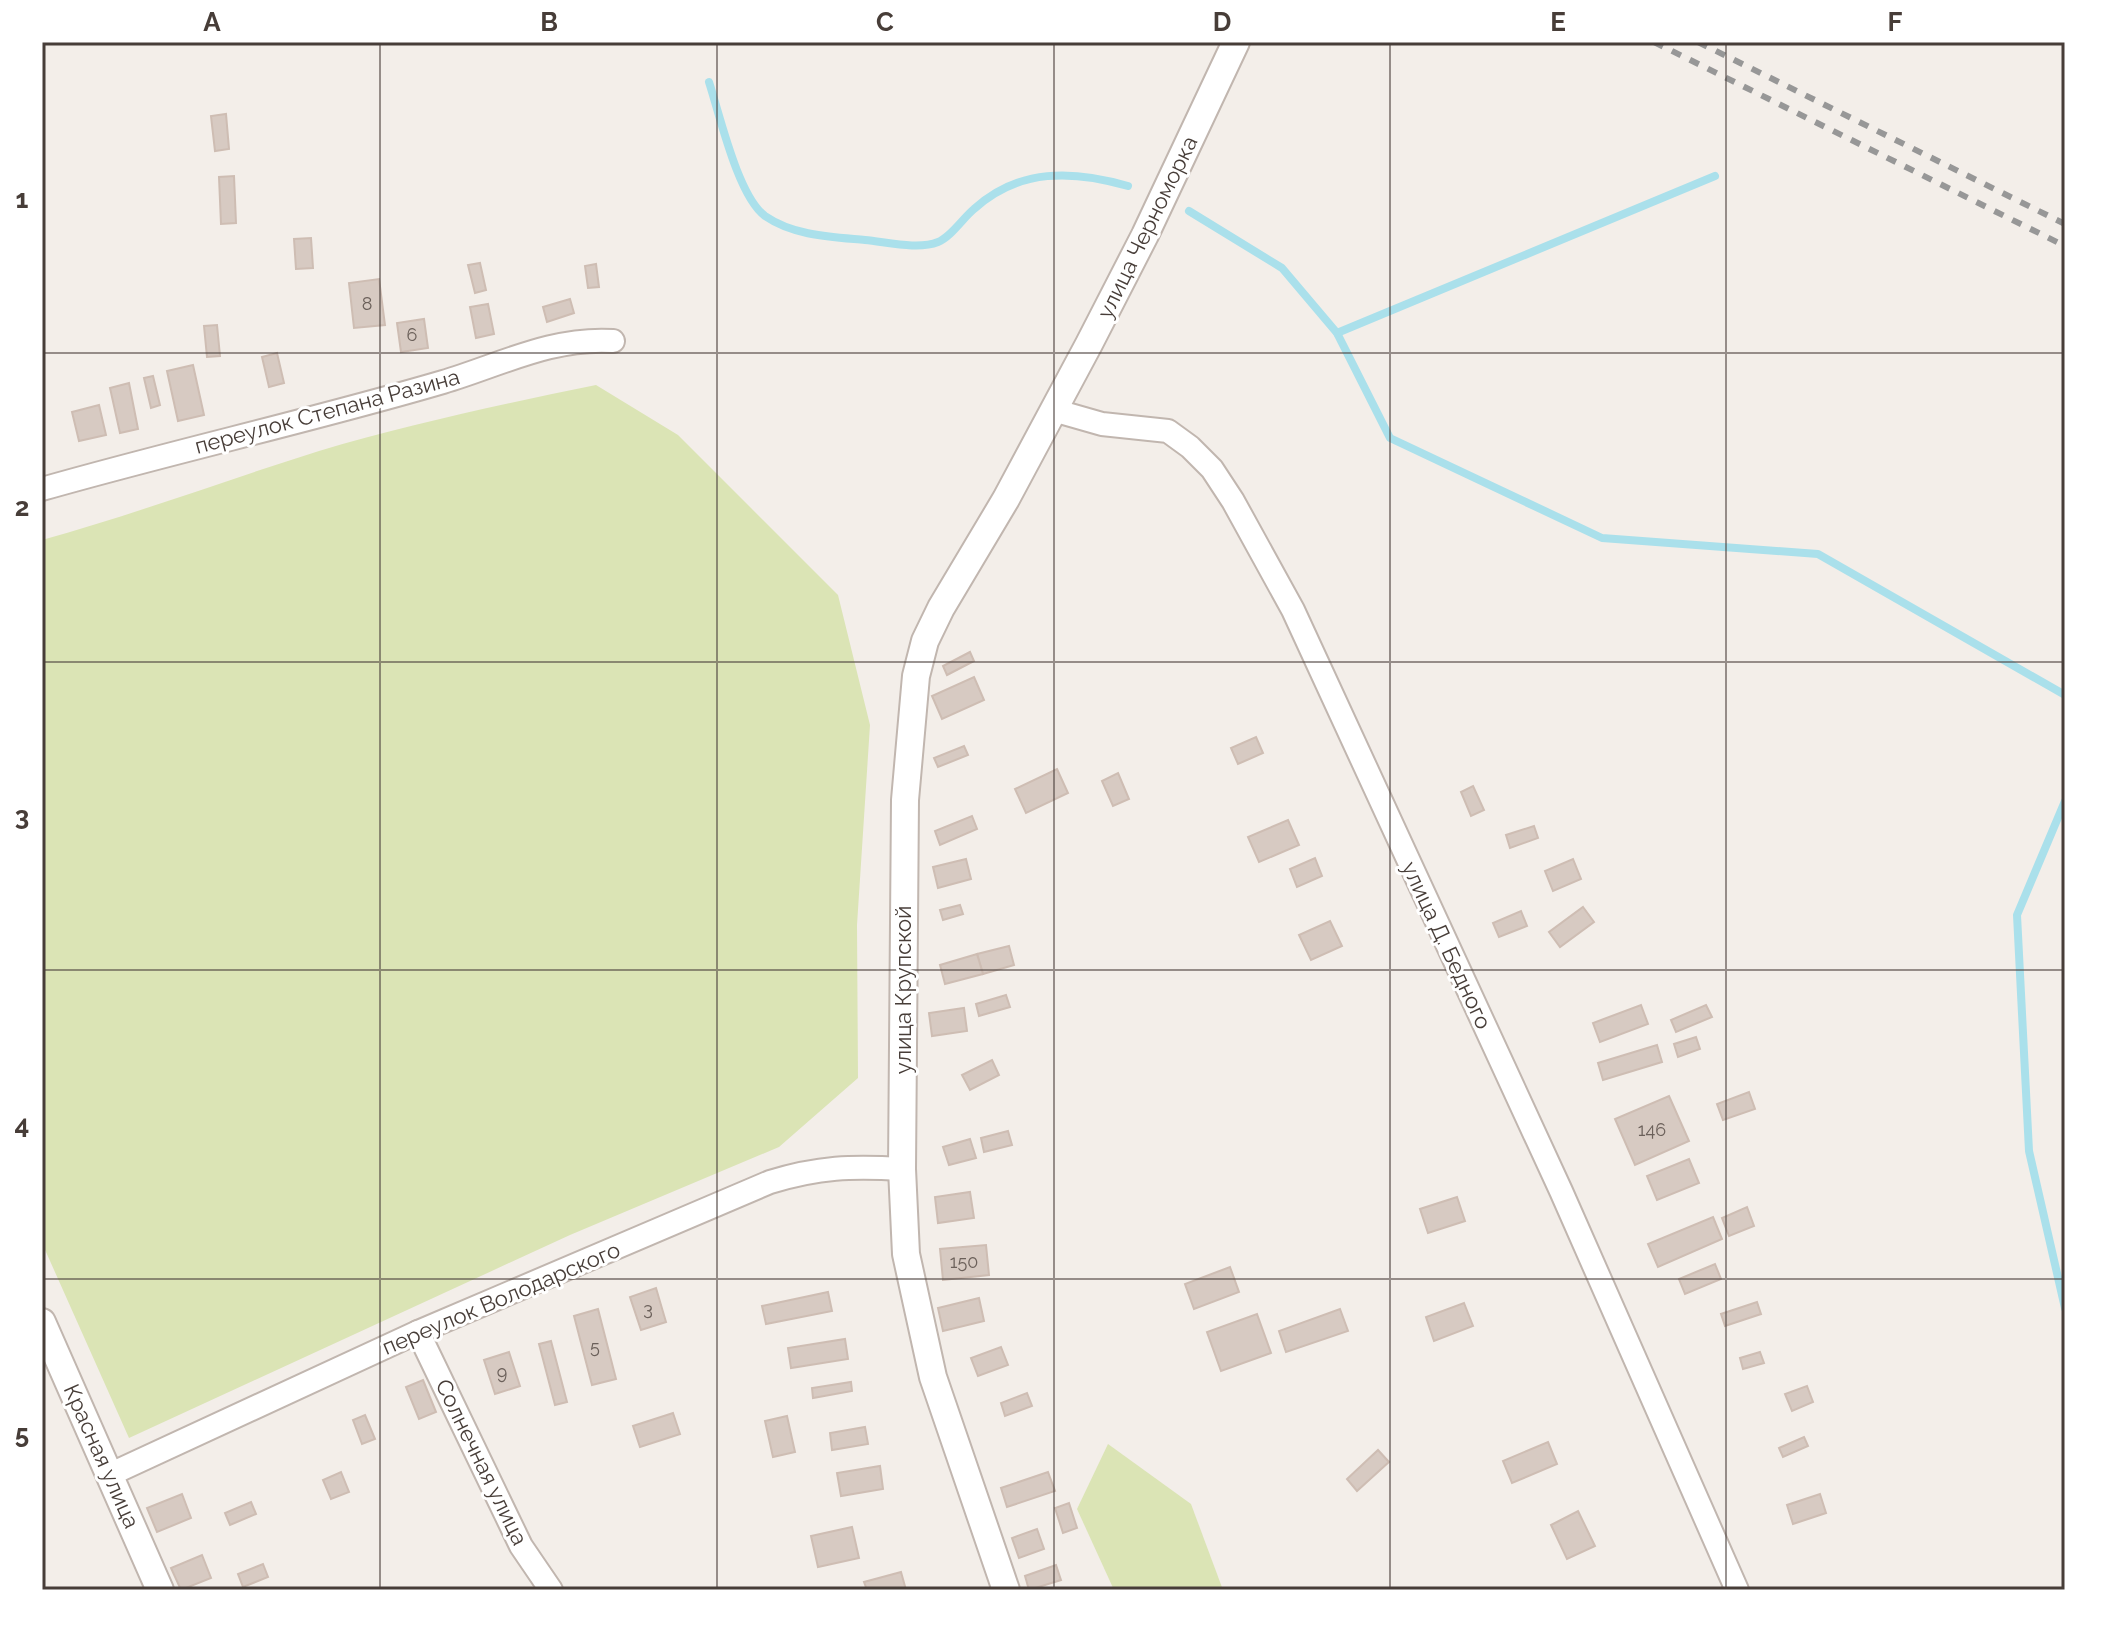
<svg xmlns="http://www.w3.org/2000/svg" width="2107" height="1632" font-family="Raleway,sans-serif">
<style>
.green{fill:#dbe4b5}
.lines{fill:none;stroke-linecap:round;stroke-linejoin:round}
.stream{stroke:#aae0eb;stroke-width:8}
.building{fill:#d7cac2;stroke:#cebdb3;stroke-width:2}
.minor-casing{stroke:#c1b6af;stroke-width:26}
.tertiary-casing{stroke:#c1b6af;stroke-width:30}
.minor{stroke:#fff;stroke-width:22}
.tertiary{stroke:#fff;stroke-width:26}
.rail{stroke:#979797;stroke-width:6;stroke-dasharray:10 10;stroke-linecap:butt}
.grid{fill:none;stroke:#473d38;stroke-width:2;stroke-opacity:0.55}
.labels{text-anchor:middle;stroke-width:6;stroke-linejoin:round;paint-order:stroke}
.number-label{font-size:18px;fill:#6b605a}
.street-label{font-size:22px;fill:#473d38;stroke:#fff}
.neatline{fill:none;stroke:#473d38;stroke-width:3}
.grid-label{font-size:26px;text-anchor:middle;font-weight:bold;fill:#473d38}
</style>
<rect width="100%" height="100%" fill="#f3eee9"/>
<g class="green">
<path d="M 596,385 L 678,435 L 838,595 L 870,725 L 857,925 L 858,1078 L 779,1147 L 570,1235 L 129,1438 L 42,1243 L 42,540 C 136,514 226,480 319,451 C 410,424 503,404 596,385 Z"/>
<polygon points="1108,1444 1191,1504 1223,1590 1114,1590 1077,1509"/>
</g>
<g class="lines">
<g class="stream">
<path d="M 709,82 C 720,116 738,196 765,216 C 794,236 832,237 865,240 C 887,242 918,250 938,242 C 951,237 963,218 974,209 C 1019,168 1073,170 1128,186"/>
<polyline points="1189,211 1282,268 1337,333 1390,438 1602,538 1818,554 2065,695"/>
<polyline points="1337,333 1715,176"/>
<polyline points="2065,801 2017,915 2029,1151 2065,1308"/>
</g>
</g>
<g class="building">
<polygon points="226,114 229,149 215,151 211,116"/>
<polygon points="234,176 236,223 221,224 219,177"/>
<polygon points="311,238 313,268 296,269 294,239"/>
<polygon points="480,263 486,290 475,293 468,265"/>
<polygon points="596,264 599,287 588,288 585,266"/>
<polygon points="379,279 385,325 354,328 349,283"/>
<polygon points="570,299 574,313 547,322 543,307"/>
<polygon points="488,304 494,334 476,338 470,307"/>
<polygon points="424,319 428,348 401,352 397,323"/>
<polygon points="217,325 220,356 207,357 204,326"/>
<polygon points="277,353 284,383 269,387 262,357"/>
<polygon points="193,365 204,415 178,421 167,371"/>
<polygon points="153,376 160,405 151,408 144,378"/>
<polygon points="129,383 138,429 120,433 110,388"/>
<polygon points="99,405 106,435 79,441 72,412"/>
<polygon points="970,652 974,661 947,675 943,666"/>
<polygon points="974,677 984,700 942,719 932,696"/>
<polygon points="1256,737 1263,753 1238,764 1231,748"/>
<polygon points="964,746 968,755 938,767 934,758"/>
<polygon points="1057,769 1068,793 1026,813 1015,789"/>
<polygon points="1118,773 1129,799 1113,806 1102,781"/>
<polygon points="1473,786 1484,810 1471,816 1461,792"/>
<polygon points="972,816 977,829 940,845 935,831"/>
<polygon points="1288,820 1299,845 1259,862 1248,837"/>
<polygon points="1534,826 1538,838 1510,848 1506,835"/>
<polygon points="1315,858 1322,876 1297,887 1290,869"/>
<polygon points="966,859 971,879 938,888 933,867"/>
<polygon points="1573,859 1581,879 1553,891 1545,871"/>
<polygon points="960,905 963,914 943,920 940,910"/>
<polygon points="1583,907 1594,922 1560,947 1549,932"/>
<polygon points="1521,911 1527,926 1499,937 1493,923"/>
<polygon points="1330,921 1342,946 1311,960 1299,935"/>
<polygon points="1009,946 1014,965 983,974 977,954"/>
<polygon points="977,954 983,974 945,984 940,965"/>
<polygon points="1006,995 1010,1007 979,1016 976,1004"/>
<polygon points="1641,1005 1648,1024 1600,1042 1593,1023"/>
<polygon points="1706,1005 1712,1017 1676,1032 1671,1020"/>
<polygon points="964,1008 967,1031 932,1036 929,1013"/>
<polygon points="1696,1037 1700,1049 1678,1057 1674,1044"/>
<polygon points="1657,1045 1662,1062 1603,1080 1598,1063"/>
<polygon points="992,1060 999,1075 970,1090 962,1075"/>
<polygon points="1749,1092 1755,1109 1723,1120 1717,1104"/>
<polygon points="1669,1096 1689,1141 1635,1165 1615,1119"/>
<polygon points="1008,1131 1012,1145 984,1152 981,1138"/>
<polygon points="970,1139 976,1158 949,1165 943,1147"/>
<polygon points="1689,1159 1699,1183 1657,1200 1647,1176"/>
<polygon points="970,1192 974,1218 938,1223 935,1197"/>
<polygon points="1457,1197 1465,1221 1428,1233 1420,1209"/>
<polygon points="1747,1207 1754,1226 1729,1236 1722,1218"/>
<polygon points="1713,1217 1722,1239 1658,1267 1648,1244"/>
<polygon points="986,1245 989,1275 943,1280 940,1249"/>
<polygon points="1715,1264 1721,1279 1685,1294 1679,1279"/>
<polygon points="1230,1267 1239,1292 1194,1309 1185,1284"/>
<polygon points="656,1288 666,1322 641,1330 630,1297"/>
<polygon points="828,1292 832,1311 766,1324 762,1306"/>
<polygon points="979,1298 984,1321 943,1331 938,1308"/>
<polygon points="1757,1302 1761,1314 1725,1326 1721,1314"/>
<polygon points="1464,1303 1473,1326 1434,1341 1426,1317"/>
<polygon points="598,1309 616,1379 592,1385 574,1316"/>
<polygon points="1340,1309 1348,1331 1286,1352 1279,1331"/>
<polygon points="1257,1314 1271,1353 1221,1371 1207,1332"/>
<polygon points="845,1339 848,1359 791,1368 788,1348"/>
<polygon points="551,1341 567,1402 555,1405 539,1344"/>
<polygon points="1001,1347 1008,1365 978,1376 971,1358"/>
<polygon points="509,1352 520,1386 495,1394 484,1360"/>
<polygon points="1760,1352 1764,1363 1743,1369 1740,1358"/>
<polygon points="423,1380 436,1412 419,1419 406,1387"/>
<polygon points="851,1382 852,1391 813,1398 812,1388"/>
<polygon points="1807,1386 1813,1402 1792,1411 1785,1394"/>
<polygon points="1027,1393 1032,1406 1005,1416 1001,1403"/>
<polygon points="673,1413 680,1434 640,1447 633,1426"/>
<polygon points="365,1415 375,1439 362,1444 353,1420"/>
<polygon points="787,1416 795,1452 773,1457 765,1421"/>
<polygon points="865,1427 868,1444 832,1450 830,1433"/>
<polygon points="1804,1437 1808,1446 1783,1457 1779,1448"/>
<polygon points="1548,1442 1557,1464 1512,1483 1503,1461"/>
<polygon points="1378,1450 1389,1462 1357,1491 1347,1479"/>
<polygon points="880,1466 883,1489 841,1496 837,1473"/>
<polygon points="341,1472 349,1492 331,1499 323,1480"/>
<polygon points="1048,1472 1055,1491 1007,1507 1001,1488"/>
<polygon points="182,1494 191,1518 157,1532 147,1508"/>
<polygon points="1820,1494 1826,1513 1793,1524 1787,1505"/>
<polygon points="251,1502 256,1514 230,1525 225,1513"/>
<polygon points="1069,1503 1077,1528 1063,1533 1055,1508"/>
<polygon points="1578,1511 1595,1546 1567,1559 1551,1525"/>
<polygon points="852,1527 859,1558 818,1567 811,1536"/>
<polygon points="1037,1529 1044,1549 1019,1558 1012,1538"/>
<polygon points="202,1555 211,1578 181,1590 171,1568"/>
<polygon points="263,1564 268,1577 243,1587 238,1574"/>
<polygon points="1056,1565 1061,1580 1029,1590 1025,1576"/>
<polygon points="901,1572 906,1590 867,1590 864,1582"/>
</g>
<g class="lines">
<defs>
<g id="minor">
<polyline points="1053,410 1102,424 1168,431 1190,447 1212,469 1233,501 1293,610 1561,1191 1737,1590"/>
<path d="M 42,489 C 175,451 310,421 443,382 C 500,365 552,337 613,341"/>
<polyline points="418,1332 521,1546 551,1590"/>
<path d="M 111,1474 L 418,1332 L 770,1182 C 819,1167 852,1166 902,1169"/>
</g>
<g id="tertiary">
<polyline points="42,1322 160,1590"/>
<polyline points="1006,1590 933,1377 906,1254 902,1169 905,800 916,676 925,641 941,608 1006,499 1089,344 1145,235 1236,42"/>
</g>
</defs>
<use href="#minor" class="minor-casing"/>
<use href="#tertiary" class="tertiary-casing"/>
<use href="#minor" class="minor"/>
<use href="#tertiary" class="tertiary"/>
<g class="rail">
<polyline points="1654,42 2065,246"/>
<polyline points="1698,42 2065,224"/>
</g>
</g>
<path class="grid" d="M 380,42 L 380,1590M 717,42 L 717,1590M 1054,42 L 1054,1590M 1390,42 L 1390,1590M 1726,42 L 1726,1590M 42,353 L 2065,353M 42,662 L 2065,662M 42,970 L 2065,970M 42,1279 L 2065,1279"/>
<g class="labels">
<g class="number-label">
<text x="367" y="310">8</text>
<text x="412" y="341">6</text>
<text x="1652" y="1136">146</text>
<text x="964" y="1268">150</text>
<text x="648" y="1315">3</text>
<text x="595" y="1353">5</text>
<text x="502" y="1379">9</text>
</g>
<g class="street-label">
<text transform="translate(1147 227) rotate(-64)" y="8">улица Черноморка</text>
<text transform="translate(327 411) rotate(-15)" y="8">переулок Степана Разина</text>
<text transform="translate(1447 945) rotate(65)" y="8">улица Д. Бедного</text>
<text transform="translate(903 990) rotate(-90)" y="8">улица Крупской</text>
<text transform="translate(501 1298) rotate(-23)" y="8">переулок Володарского</text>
<text transform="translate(102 1456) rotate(66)" y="8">Красная улица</text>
<text transform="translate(482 1462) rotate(64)" y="8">Солнечная улица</text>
</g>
</g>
<rect width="2107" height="1632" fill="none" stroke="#ffffff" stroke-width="88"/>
<rect x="44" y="44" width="2019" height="1544" class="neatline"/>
<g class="grid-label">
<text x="212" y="31">A</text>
<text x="549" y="31">B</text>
<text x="885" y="31">C</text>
<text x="1222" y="31">D</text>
<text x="1558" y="31">E</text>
<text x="1895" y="31">F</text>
<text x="22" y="208">1</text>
<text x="22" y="516">2</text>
<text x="22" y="825">3</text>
<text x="22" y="1134">4</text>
<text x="22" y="1443">5</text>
</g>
</svg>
